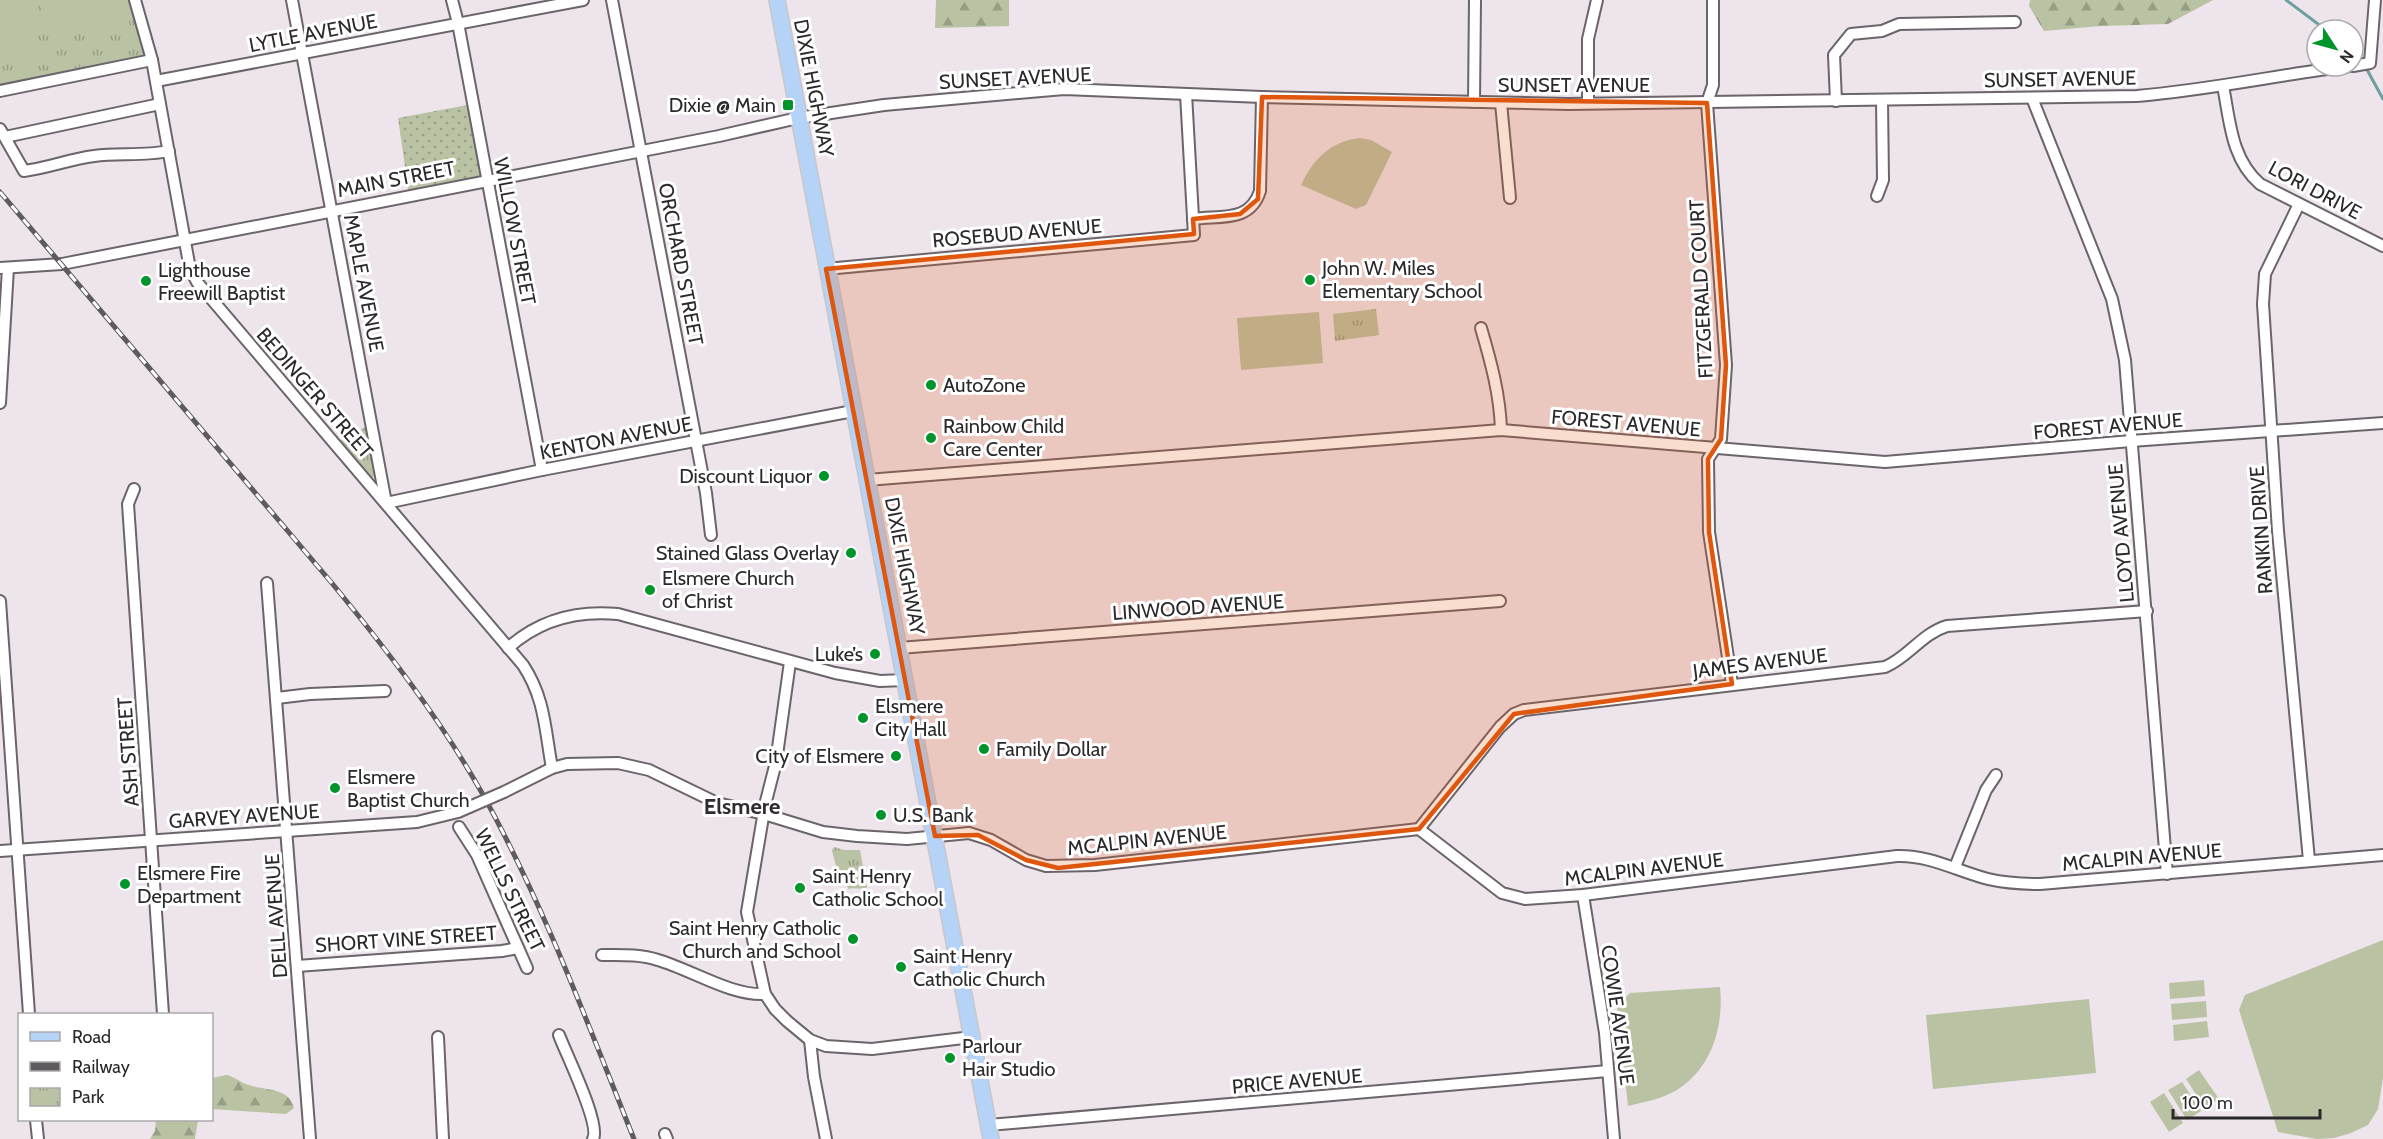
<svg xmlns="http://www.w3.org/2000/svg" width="2383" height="1139" font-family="Cabin,sans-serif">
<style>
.grass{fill:url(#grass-dots)}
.forest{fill:url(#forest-firs)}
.park{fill:url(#park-tufts)}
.pitch{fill:#bac2a4}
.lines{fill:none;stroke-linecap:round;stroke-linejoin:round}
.stream{stroke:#6e9f9f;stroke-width:3}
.street-casing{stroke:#6c646b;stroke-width:14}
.primary-casing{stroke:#c8c7c8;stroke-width:18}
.street{stroke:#fff;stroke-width:10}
.primary{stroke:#b5d2f7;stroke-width:15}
.rail-casing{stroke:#5e5a5e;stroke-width:5}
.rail{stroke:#fff;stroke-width:3;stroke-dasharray:9;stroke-linecap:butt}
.street-bridge-casing{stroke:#6c646b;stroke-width:14;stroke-linecap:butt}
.street-bridge{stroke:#fff;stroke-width:10}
.marked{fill:#df570e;fill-opacity:0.2;stroke:#df570e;stroke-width:4.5;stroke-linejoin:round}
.poi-dot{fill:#00942a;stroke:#fff;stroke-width:2}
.labels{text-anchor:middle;stroke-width:6;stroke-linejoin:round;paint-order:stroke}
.street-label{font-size:20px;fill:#2c292c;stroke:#fff}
.poi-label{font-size:20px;fill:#2c292c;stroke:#fff;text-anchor:start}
.quarter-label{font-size:22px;font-weight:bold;fill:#312b31;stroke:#fff}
</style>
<defs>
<pattern id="grass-dots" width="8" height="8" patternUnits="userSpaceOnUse" patternTransform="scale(1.5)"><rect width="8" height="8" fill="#bac2a4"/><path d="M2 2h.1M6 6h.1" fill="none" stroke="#979e86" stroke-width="1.8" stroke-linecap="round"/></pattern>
<pattern id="forest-firs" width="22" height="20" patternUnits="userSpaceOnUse" patternTransform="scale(1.5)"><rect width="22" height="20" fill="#bac2a4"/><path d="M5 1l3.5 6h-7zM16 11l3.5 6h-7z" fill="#979e86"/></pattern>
<pattern id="park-tufts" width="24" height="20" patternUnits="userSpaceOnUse" patternTransform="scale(1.5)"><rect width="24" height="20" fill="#bac2a4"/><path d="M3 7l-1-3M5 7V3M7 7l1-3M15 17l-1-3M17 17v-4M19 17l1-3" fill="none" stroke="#979e86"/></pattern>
</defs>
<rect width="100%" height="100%" fill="#ede4ec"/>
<polygon class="grass" points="473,104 487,181 409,195 398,118"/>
<g class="forest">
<polygon points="936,0 1009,0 1009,26 935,28"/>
<polygon points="2030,0 2213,0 2168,24 2101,26 2044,31 2029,6"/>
<path d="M 227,1075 C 235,1077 241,1083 249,1085 C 266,1091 289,1087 294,1108 L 286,1114 L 212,1109 L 212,1078 Z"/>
<polygon points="156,1120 198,1120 195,1139 150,1139 155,1131"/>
</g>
<g class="park">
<polygon points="0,0 135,0 152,60 0,91"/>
<polygon points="1376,309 1379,335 1335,341 1333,314"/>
<polygon points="369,425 376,476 372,477 340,441"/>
<path d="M 834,847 L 844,850 L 860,850 L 867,888 C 860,890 855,887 848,889 L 846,880 L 840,881 L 832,851 Z"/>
</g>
<g class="pitch">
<polygon points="0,0 26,0 39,42 31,57 0,60"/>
<polygon points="40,0 124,0 130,26 48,32"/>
<path d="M 1360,138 L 1371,140 L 1392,152 L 1366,205 L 1356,209 L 1301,185 C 1313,159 1331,141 1360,138 Z"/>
<polygon points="1319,312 1323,363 1241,370 1237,318"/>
<polygon points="2383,940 2383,1078 2378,1109 2368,1125 2351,1133 2334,1138 2317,1139 2278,1132 2239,1010 2245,995"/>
<polygon points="2204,980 2205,996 2170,999 2169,983"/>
<path d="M 1720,987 C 1724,1026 1712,1068 1677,1090 C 1662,1099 1644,1102 1628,1106 L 1617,1006 L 1630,993 Z"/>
<polygon points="2089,999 2096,1073 1933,1089 1926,1015"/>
<polygon points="2206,1001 2207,1017 2172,1020 2171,1004"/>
<polygon points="2207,1021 2209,1037 2174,1041 2173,1025"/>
<polygon points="2199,1070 2219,1099 2205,1108 2186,1079"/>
<polygon points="2182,1082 2201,1111 2187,1120 2168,1090"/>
<polygon points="2164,1093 2183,1123 2169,1132 2150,1102"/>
</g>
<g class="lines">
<g class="stream">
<polyline points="2286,0 2326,30"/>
<polyline points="2353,50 2361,60"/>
<polyline points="2365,66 2383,99"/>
</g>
<defs>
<g id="street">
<path d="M 135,0 L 152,60 L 190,269 L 197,282 L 523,665 C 545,698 545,730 552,768"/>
<polyline points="292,0 386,503 542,470 853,411"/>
<polyline points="452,0 458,23 542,470"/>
<polyline points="612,0 706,493 711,535"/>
<polyline points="1713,0 1713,85 1707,103 1726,365 1721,439 1708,459 1709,532 1732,684"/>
<polyline points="2353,66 2370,63 2375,0"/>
<polyline points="156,81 583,0"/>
<path d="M 2223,86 C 2230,121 2231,159 2260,184 L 2383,246"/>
<polyline points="0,91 152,60"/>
<polyline points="2032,98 2112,299 2125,360 2167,874"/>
<polyline points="1836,101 1834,55 1851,34 1882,31 1899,24 2015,22"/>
<polyline points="1474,102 1475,0"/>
<polyline points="1501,103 1510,198"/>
<polyline points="1588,103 1588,39 1597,0"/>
<path d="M 0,129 L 24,171 C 48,168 70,159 94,156 C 119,153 145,156 169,151"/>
<polyline points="5,137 160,104"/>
<polyline points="1877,196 1883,180 1882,100"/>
<polyline points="2299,204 2265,274 2263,304 2278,531 2309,860"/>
<path d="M 1193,219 C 1220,215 1250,223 1260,191 L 1262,97"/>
<path d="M 0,268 L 62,264 L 719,136 L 798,118 L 884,105 L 1064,89 L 1262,97 L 1568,104 L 2137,96 C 2208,90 2278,75 2349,66"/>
<polyline points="826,269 1194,235 1186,94"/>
<path d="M 1481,328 C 1491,362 1500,395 1501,430"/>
<polyline points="0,403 8,268"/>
<polyline points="867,480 1501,430 1885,462 2131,441 2383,423"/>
<polyline points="134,489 128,504 163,1014"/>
<polyline points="267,583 310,1139"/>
<polyline points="0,601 29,1014"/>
<path d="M 508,648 C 539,620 576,610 618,614 L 835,673 L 880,681 L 905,680"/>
<polyline points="899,648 1500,601"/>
<polyline points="790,662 776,762 765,805 747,912 765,994 775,1009 787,1021 810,1040 826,1046 872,1049 972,1037"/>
<polyline points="277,698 310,694 385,691"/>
<path d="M 504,792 L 552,768 L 567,764 L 618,763 L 649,770 L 717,803 L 764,814 L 823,832 L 857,836 L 907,839 L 969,833 L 991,840 L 1026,860 L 1046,866 L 1095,865 L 1419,829 L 1502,893 L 1525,899 L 1583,895 L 1897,856 C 1930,855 1957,871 1988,879 C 2005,883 2022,884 2040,884 L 2383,855"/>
<polyline points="459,827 477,855 527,968"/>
<path d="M 1419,829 L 1500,727 L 1514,714 L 1524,710 L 1885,667 C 1909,657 1921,634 1947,626 L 2147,611"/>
<polyline points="0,851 417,822 458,812"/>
<polyline points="1955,867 1986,790 1996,775"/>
<polyline points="1583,895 1605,1033 1614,1139"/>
<path d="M 602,955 C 621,955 640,954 658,960 C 692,970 731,996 765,994"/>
<polyline points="297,966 502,951 518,948"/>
<path d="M 559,1035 C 566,1054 601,1124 593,1139"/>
<polyline points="438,1037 443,1139"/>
<polyline points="810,1040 814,1077 826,1139"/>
<polyline points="36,1120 38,1139"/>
<polyline points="989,1125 1608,1071"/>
<polyline points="665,1134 667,1139"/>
</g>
<polyline id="primary" points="777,0 991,1139"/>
</defs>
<use href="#street" class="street-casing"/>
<use href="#primary" class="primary-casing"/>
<use href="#street" class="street"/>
<use href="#primary" class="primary"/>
<defs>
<path id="rail" d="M 0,192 L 331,582 C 386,649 439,717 482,793 C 543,903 587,1022 634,1139"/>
</defs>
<use href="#rail" class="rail-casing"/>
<use href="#rail" class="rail"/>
<defs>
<polyline id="street-bridge" points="458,812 504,792"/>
</defs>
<use href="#street-bridge" class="street-bridge-casing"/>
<use href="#street-bridge" class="street-bridge"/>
</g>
<path class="marked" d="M 1262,97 L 1707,103 L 1726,365 L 1721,439 L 1708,459 L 1709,532 L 1732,684 L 1514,714 L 1419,829 L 1058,868 L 1026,860 L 978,835 L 935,836 L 826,269 L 1194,234 L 1193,219 L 1240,214 L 1258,199 Z"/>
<g class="poi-dot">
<rect x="782" y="99" width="12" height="12" rx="3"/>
<circle cx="1310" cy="280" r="6"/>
<circle cx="146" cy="281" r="6"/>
<circle cx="931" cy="385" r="6"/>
<circle cx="931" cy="438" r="6"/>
<circle cx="824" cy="476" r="6"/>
<circle cx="851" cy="553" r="6"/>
<circle cx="650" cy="590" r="6"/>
<circle cx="875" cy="654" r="6"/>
<circle cx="863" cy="718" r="6"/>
<circle cx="984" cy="749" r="6"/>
<circle cx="896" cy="756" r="6"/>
<circle cx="335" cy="788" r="6"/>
<circle cx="881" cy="815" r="6"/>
<circle cx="125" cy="884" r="6"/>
<circle cx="800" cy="888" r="6"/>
<circle cx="853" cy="939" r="6"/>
<circle cx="901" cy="967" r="6"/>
<circle cx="950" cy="1058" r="6"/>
</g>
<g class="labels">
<g class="street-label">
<text transform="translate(313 33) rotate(-11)" y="7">LYTLE AVENUE</text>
<text transform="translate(1015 78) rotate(-3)" y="7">SUNSET AVENUE</text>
<text transform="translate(2060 79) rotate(-1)" y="7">SUNSET AVENUE</text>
<text x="1574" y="92">SUNSET AVENUE</text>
<text transform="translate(814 88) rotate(79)" y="7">DIXIE HIGHWAY</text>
<text transform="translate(396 179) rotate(-11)" y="7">MAIN STREET</text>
<text transform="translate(2315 190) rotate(28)" y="7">LORI DRIVE</text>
<text transform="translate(515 231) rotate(79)" y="7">WILLOW STREET</text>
<text transform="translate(1017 233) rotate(-5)" y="7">ROSEBUD AVENUE</text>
<text transform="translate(681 264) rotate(79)" y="7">ORCHARD STREET</text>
<text transform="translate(364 283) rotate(79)" y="7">MAPLE AVENUE</text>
<text transform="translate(1701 289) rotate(-93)" y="7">FITZGERALD COURT</text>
<text transform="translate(315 393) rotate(49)" y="7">BEDINGER STREET</text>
<text transform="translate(1626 423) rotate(5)" y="7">FOREST AVENUE</text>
<text transform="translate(2108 426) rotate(-5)" y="7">FOREST AVENUE</text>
<text transform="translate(616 438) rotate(-11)" y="7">KENTON AVENUE</text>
<text transform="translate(2261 530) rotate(-94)" y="7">RANKIN DRIVE</text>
<text transform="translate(2121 533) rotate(-95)" y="7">LLOYD AVENUE</text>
<text transform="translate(905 566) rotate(79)" y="7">DIXIE HIGHWAY</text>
<text transform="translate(1198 607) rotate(-4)" y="7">LINWOOD AVENUE</text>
<text transform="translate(1760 663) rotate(-7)" y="7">JAMES AVENUE</text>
<text transform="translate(128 752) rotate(-94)" y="7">ASH STREET</text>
<text transform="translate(244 816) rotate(-4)" y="7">GARVEY AVENUE</text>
<text transform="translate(1147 840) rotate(-6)" y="7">MCALPIN AVENUE</text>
<text transform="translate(2142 857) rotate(-5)" y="7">MCALPIN AVENUE</text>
<text transform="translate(1644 869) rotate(-7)" y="7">MCALPIN AVENUE</text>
<text transform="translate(510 890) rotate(64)" y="7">WELLS STREET</text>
<text transform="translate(276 916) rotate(-94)" y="7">DELL AVENUE</text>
<text transform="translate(406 939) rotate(-4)" y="7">SHORT VINE STREET</text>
<text transform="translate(1618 1015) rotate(82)" y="7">COWIE AVENUE</text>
<text transform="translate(1297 1081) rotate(-5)" y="7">PRICE AVENUE</text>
</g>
<g class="poi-label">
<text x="776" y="112" text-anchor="end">Dixie @ Main</text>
<text x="1322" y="275">John W. Miles<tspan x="1322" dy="23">Elementary School</tspan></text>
<text x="158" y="277">Lighthouse<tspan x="158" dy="23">Freewill Baptist</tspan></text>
<text x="943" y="392">AutoZone</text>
<text x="943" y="433">Rainbow Child<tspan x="943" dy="23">Care Center</tspan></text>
<text x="812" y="483" text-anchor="end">Discount Liquor</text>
<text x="839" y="560" text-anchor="end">Stained Glass Overlay</text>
<text x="662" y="585">Elsmere Church<tspan x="662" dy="23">of Christ</tspan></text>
<text x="863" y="661" text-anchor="end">Luke’s</text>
<text x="875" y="713">Elsmere<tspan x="875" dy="23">City Hall</tspan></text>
<text x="996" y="756">Family Dollar</text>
<text x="884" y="763" text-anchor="end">City of Elsmere</text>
<text x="347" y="784">Elsmere<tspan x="347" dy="23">Baptist Church</tspan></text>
<text x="893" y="822">U.S. Bank</text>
<text x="137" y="880">Elsmere Fire<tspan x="137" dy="23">Department</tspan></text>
<text x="812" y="883">Saint Henry<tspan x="812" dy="23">Catholic School</tspan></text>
<text x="841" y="935" text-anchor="end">Saint Henry Catholic<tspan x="841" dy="23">Church and School</tspan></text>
<text x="913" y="963">Saint Henry<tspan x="913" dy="23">Catholic Church</tspan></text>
<text x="962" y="1053">Parlour<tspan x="962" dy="23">Hair Studio</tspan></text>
</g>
<g class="quarter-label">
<text x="742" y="814">Elsmere</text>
</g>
</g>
<rect x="18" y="1013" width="195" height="108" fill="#ffffff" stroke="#aba9ab" stroke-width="1.5"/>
<rect x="30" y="1032" width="30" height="9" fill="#b5d2f7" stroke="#aba9ab" stroke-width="1.5"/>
<text x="72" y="1043" font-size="18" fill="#2c292c">Road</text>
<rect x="30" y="1062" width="30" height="9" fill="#5e5a5e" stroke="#aba9ab" stroke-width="1.5"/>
<text x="72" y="1073" font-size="18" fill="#2c292c">Railway</text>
<rect x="30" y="1088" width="30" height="18" fill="url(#park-tufts)" stroke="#aba9ab" stroke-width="1.5"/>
<text x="72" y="1103" font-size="18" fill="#2c292c">Park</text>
<g transform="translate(2335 48) rotate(126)"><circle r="28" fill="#ffffff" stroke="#aba9ab" stroke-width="1.5"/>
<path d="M0-4.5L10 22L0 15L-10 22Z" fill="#00942a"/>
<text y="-9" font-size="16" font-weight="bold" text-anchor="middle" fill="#2c292c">N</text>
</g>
<path d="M2173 1109v9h147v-9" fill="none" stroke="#2c292c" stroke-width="3"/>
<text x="2182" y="1109" font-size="18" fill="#2c292c" stroke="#ffffff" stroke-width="4.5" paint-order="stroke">100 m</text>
</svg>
